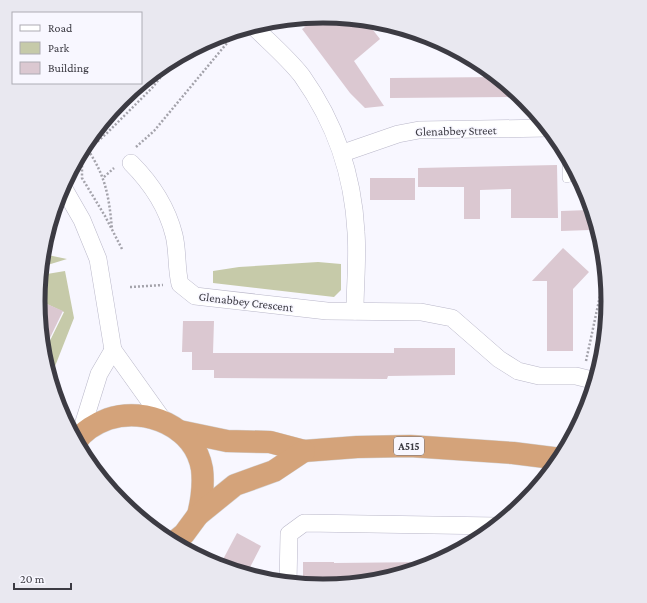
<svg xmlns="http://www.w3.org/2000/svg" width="647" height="603" font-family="'Crimson Pro',serif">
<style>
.green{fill:#c6caa9}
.building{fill:#dbc8d1}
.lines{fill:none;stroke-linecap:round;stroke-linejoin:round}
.service-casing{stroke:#b9b7c9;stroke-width:10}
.minor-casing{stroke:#b9b7c9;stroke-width:18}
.trunk-casing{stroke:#d4d4d6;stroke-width:23}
.path{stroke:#a4a3ab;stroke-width:2.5;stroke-dasharray:2 2;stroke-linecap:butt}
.service{stroke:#fff;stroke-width:9}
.minor{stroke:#fff;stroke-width:17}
.trunk{stroke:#d4a37a;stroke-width:22}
.labels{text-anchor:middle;stroke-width:3;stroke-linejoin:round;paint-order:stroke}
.shield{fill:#f8f7ff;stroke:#74737b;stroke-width:1}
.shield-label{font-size:11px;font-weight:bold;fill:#3c3b43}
.street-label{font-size:12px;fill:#3c3b43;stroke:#f8f7ff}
.rim{fill:none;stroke:#3c3b43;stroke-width:5}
</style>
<rect width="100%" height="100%" fill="#f8f7ff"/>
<g class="green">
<polygon points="43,254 67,259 41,267"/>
<polygon points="318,262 341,264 341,290 334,297 213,283 213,271 239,267"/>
<polygon points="65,271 74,318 50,379 43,355 64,312 38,300 41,275"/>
</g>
<g class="building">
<polygon points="324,16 365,20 380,39 354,61 384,106 365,108 350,93 302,29 305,27 297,19"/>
<polygon points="498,77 522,97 390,98 390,78"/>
<polygon points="557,165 558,218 511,218 511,189 480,190 480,219 464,219 464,187 418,187 418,168"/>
<rect x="370" y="178" width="45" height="22"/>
<polygon points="589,210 590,230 561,231 561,211"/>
<polygon points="563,248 589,272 573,289 573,351 547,351 547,281 532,281"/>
<polygon points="38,300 63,311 43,352 38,301"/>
<polygon points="183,321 214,321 213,353 394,353 394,348 455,348 455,375 388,376 387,379 214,378 214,370 192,370 192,352 182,352"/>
<polygon points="237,533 261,546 246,575 219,567"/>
<polygon points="303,562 334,562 334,563 429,562 430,566 379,582 354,584 303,583"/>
</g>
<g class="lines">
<defs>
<polyline id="service" points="567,155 567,178"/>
<g id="minor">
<path d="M 253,26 C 269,42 288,58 302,76 C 336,124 353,174 356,232 C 358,258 355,285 355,311"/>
<polyline points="343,153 398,134 419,130 549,128"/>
<path d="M 131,163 C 151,183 167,207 174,235 C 178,251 176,268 180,284 L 195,296 L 327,311 L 421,312 L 452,318 L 499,359 L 518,371 L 539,376 L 576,376 L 596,381"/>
<polyline points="63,187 82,220 98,259 113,350 163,420"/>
<polyline points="79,438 99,374 113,350"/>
<polyline points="288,584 289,534 304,523 498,526"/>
</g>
<g id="trunk">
<polyline points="179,431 227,441 270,442 304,451 357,447 410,446 513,453 561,459"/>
<path d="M 76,442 C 83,431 97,423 108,419 C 146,406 195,427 202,469 C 204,486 202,499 198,515"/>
<polyline points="173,543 184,534 198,515 235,485 274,471 304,451"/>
</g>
</defs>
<use href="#service" class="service-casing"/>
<use href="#minor" class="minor-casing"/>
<use href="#trunk" class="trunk-casing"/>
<g class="path">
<polyline points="136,147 154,131 237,31"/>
<path d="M 88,150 C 106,177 109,197 112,229"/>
<polyline points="104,177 114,168"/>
<polyline points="122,249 105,216 82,178 82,160 88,150 106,134 152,88 175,59"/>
<polyline points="130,287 163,285"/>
<polyline points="586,361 606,268"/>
</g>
<use href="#service" class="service"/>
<use href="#minor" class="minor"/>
<use href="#trunk" class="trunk"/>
</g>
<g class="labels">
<rect class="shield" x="394" y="437" width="30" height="18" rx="3"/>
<g class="shield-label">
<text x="409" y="450">A515</text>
</g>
<g class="street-label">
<text transform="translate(456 131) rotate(-1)" y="4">Glenabbey Street</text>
<text transform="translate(246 302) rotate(7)" y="4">Glenabbey Crescent</text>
</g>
</g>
<path d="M0 0H647V603H0ZM45 301a278 278 0 1 1 556 0a278 278 0 1 1-556 0Z" fill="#e9e8f0" fill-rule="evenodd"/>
<path class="rim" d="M45 301a278 278 0 1 1 556 0a278 278 0 1 1-556 0Z"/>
<rect x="12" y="12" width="130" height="72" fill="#f8f7ff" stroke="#adacb4"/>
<rect x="20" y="25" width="20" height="6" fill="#ffffff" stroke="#adacb4"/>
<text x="48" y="32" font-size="12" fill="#3c3b43">Road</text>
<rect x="20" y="42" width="20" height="12" fill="#c6caa9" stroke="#adacb4"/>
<text x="48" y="52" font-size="12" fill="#3c3b43">Park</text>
<rect x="20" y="62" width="20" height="12" fill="#dbc8d1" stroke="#adacb4"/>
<text x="48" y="72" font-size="12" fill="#3c3b43">Building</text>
<path d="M14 583v6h57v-6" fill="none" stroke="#3c3b43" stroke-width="2"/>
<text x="20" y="583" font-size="12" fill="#3c3b43" stroke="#f8f7ff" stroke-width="3" paint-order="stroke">20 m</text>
</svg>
